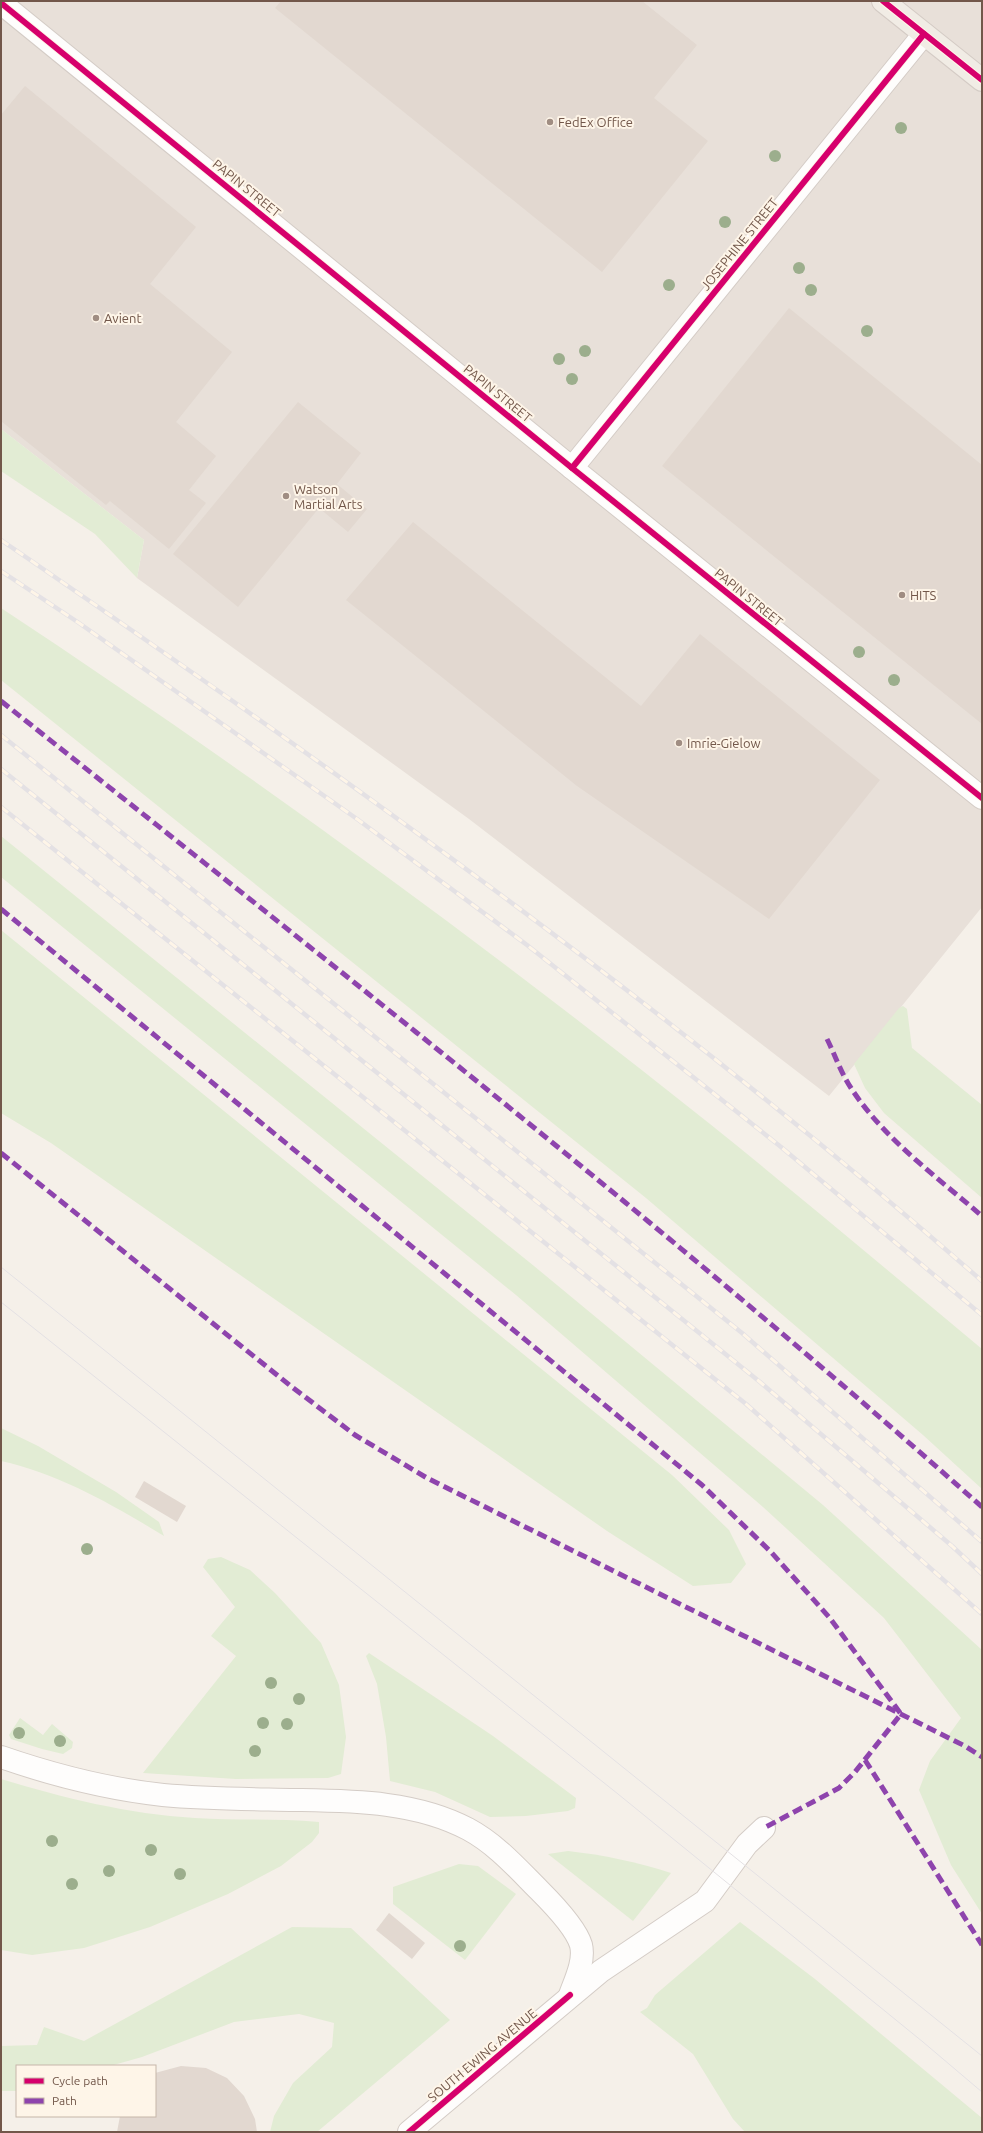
<svg xmlns="http://www.w3.org/2000/svg" width="983" height="2133" font-family="Ubuntu,sans-serif">
<style>
.industrial{fill:#e8e0d9}
.green{fill:#e2ecd4}
.building{fill:#e2d8d0}
.lines{fill:none;stroke-linecap:round;stroke-linejoin:round}
.minor-casing{stroke:#d4ccc6;stroke-width:24}
.major-casing{stroke:#d4cbc5;stroke-width:24}
.minor{stroke:#fefdfc;stroke-width:22}
.major{stroke:#f1ece5;stroke-width:22}
.tram{stroke:#e4e1e4;stroke-width:1}
.rail-casing{stroke:#e4e1e4;stroke-width:4.5}
.rail{stroke:#fef5e8;stroke-width:3;stroke-dasharray:9;stroke-linecap:butt}
.quiet{stroke:#8e44ad;stroke-width:5;stroke-dasharray:10 5;stroke-linecap:butt}
.cycleway-casing{stroke:#fef5e8;stroke-width:8}
.cycleway{stroke:#d6006c;stroke-width:6}
.tree{fill:#9cae8d}
.poi-dot{fill:#a08d82;stroke:#fef5e8;stroke-width:1.5}
.labels{text-anchor:middle;stroke-width:4;stroke-linejoin:round;paint-order:stroke}
.poi-label{font-size:13px;fill:#72574a;stroke:#fef5e8;text-anchor:start}
.street-label{font-size:13px;fill:#72574a;stroke:#fef5e8}
</style>
<rect width="100%" height="100%" fill="#f5f0e9"/>
<polygon class="industrial" points="1,1 982,1 982,907 829,1096 469,819 137,578 144,540 1,429"/>
<g class="green">
<polygon points="1,429 144,540 137,578 95,534 1,471"/>
<path d="M 1,608 C 245,769 482,942 710,1124 C 802,1198 892,1274 982,1349 L 982,1489 L 923,1435 L 646,1198 L 1,680 Z"/>
<polygon points="1,836 534,1266 823,1505 982,1650 982,1914 951,1865 919,1790 930,1761 961,1718 884,1618 763,1507 516,1295 1,877"/>
<polygon points="1,930 672,1475 729,1530 746,1564 731,1583 693,1586 607,1531 51,1143 1,1113"/>
<polygon points="903,1006 907,1009 912,1048 982,1105 982,1198 884,1113 865,1088 854,1064 899,1008"/>
<path d="M 1,1428 L 38,1446 L 116,1492 L 159,1522 L 164,1536 C 113,1505 60,1474 1,1461 Z"/>
<polygon points="221,1557 250,1570 275,1593 321,1643 339,1685 346,1737 341,1774 328,1778 236,1779 143,1773 236,1656 211,1636 235,1607 203,1567 208,1559"/>
<polygon points="369,1653 493,1736 576,1798 575,1808 568,1811 526,1816 490,1817 435,1792 390,1781 386,1737 377,1684 366,1656"/>
<polygon points="20,1718 43,1735 52,1724 73,1742 72,1748 63,1754 42,1749 11,1739 9,1735"/>
<path d="M 1,1779 C 64,1798 128,1814 195,1818 C 236,1821 278,1818 319,1822 L 319,1833 L 312,1842 L 281,1866 L 228,1894 L 150,1927 L 84,1948 L 32,1955 L 1,1950 Z"/>
<path d="M 568,1851 C 604,1855 637,1862 671,1873 L 633,1921 L 548,1854 Z"/>
<polygon points="459,1864 478,1866 516,1894 465,1960 393,1904 393,1887"/>
<polygon points="740,1922 815,1979 982,2118 982,2132 745,2132 733,2119 693,2054 640,2012 647,2008 655,1995"/>
<polygon points="292,1927 351,1928 450,2020 317,2132 270,2132 274,2116 293,2083 332,2047 334,2023 299,2014 234,2022 142,2057 110,2066 17,2066 17,2091 1,2091 1,2046 37,2045 44,2027 84,2041"/>
</g>
<g class="building">
<polygon points="281,1 642,1 697,45 654,98 708,141 602,272 275,8"/>
<polygon points="25,86 196,227 150,284 232,352 176,422 216,456 189,490 206,503 169,549 110,501 106,505 1,421 1,115"/>
<polygon points="789,308 982,465 982,724 662,466"/>
<polygon points="298,402 361,453 337,484 367,509 348,532 319,508 238,607 173,554"/>
<polygon points="413,522 641,706 700,634 880,780 769,919 577,786 346,600"/>
<polygon points="144,1481 186,1506 177,1522 135,1497"/>
<polygon points="389,1913 425,1943 412,1959 376,1930"/>
<polygon points="181,2066 206,2068 227,2078 244,2096 255,2119 257,2132 117,2132 120,2116 155,2116 155,2073"/>
</g>
<g class="lines">
<defs>
<g id="minor">
<polyline points="1,3 572,468 982,798"/>
<polyline points="572,468 924,34"/>
<path d="M 1,1757 C 53,1775 108,1789 163,1795 C 207,1799 251,1799 295,1800 C 353,1801 415,1801 468,1829 C 496,1844 517,1868 539,1890 C 551,1902 576,1928 581,1945 C 585,1961 575,1981 570,1995"/>
<polyline points="409,2132 601,1971 705,1901 747,1844 764,1828"/>
</g>
<polyline id="major" points="883,1 982,80"/>
</defs>
<use href="#minor" class="minor-casing"/>
<use href="#major" class="major-casing"/>
<use href="#minor" class="minor"/>
<use href="#major" class="major"/>
<g class="tram">
<polyline points="1,1267 982,2056"/>
<polyline points="1,1302 618,1794 923,2042 982,2092"/>
</g>
<defs>
<g id="rail">
<path d="M 1,540 C 338,771 675,1012 982,1281"/>
<polyline points="1,571 79,623 357,819 527,945 781,1147 982,1315"/>
<polyline points="1,735 742,1333 982,1542"/>
<polyline points="1,769 760,1382 952,1546 982,1574"/>
<polyline points="1,807 746,1404 982,1614"/>
</g>
</defs>
<use href="#rail" class="rail-casing"/>
<use href="#rail" class="rail"/>
<g class="quiet">
<path d="M 1,701 C 332,965 666,1226 982,1507"/>
<polyline points="1,909 702,1485 771,1552 829,1617 901,1714 855,1772 839,1788 764,1828"/>
<path d="M 827,1039 C 835,1055 841,1073 851,1088 C 884,1139 937,1177 982,1216"/>
<polyline points="1,1153 292,1387 355,1435 427,1478 965,1746 982,1757"/>
<polyline points="865,1760 982,1945"/>
</g>
<defs>
<g id="cycleway">
<polyline points="883,1 982,80"/>
<polyline points="1,3 572,468 982,798"/>
<polyline points="572,468 924,34"/>
<polyline points="409,2132 570,1995"/>
</g>
</defs>
<use href="#cycleway" class="cycleway-casing"/>
<use href="#cycleway" class="cycleway"/>
</g>
<g class="tree">
<circle cx="901" cy="128" r="6"/>
<circle cx="775" cy="156" r="6"/>
<circle cx="725" cy="222" r="6"/>
<circle cx="799" cy="268" r="6"/>
<circle cx="669" cy="285" r="6"/>
<circle cx="811" cy="290" r="6"/>
<circle cx="867" cy="331" r="6"/>
<circle cx="585" cy="351" r="6"/>
<circle cx="559" cy="359" r="6"/>
<circle cx="572" cy="379" r="6"/>
<circle cx="859" cy="652" r="6"/>
<circle cx="894" cy="680" r="6"/>
<circle cx="87" cy="1549" r="6"/>
<circle cx="271" cy="1683" r="6"/>
<circle cx="299" cy="1699" r="6"/>
<circle cx="263" cy="1723" r="6"/>
<circle cx="287" cy="1724" r="6"/>
<circle cx="19" cy="1733" r="6"/>
<circle cx="60" cy="1741" r="6"/>
<circle cx="255" cy="1751" r="6"/>
<circle cx="52" cy="1841" r="6"/>
<circle cx="151" cy="1850" r="6"/>
<circle cx="109" cy="1871" r="6"/>
<circle cx="180" cy="1874" r="6"/>
<circle cx="72" cy="1884" r="6"/>
<circle cx="460" cy="1946" r="6"/>
</g>
<g class="poi-dot">
<circle cx="550" cy="122" r="4"/>
<circle cx="96" cy="318" r="4"/>
<circle cx="286" cy="496" r="4"/>
<circle cx="902" cy="595" r="4"/>
<circle cx="679" cy="743" r="4"/>
</g>
<g class="labels">
<g class="poi-label">
<text x="558" y="127">FedEx Office</text>
<text x="104" y="323">Avient</text>
<text x="294" y="494">Watson<tspan x="294" dy="15">Martial Arts</tspan></text>
<text x="910" y="600">HITS</text>
<text x="687" y="748">Imrie-Gielow</text>
</g>
<g class="street-label">
<text transform="translate(247 188) rotate(39)" y="5">PAPIN STREET</text>
<text transform="translate(739 244) rotate(-51)" y="5">JOSEPHINE STREET</text>
<text transform="translate(498 393) rotate(39)" y="5">PAPIN STREET</text>
<text transform="translate(749 597) rotate(39)" y="5">PAPIN STREET</text>
<text transform="translate(482 2055) rotate(-40)" y="5">SOUTH EWING AVENUE</text>
</g>
</g>
<rect width="983" height="2133" fill="none" stroke="#72574a" stroke-width="4"/>
<rect x="16" y="2065" width="140" height="52" fill="#fef5e8" stroke="#c6b6a9"/>
<rect x="24" y="2078" width="20" height="6" fill="#d6006c" stroke="#c6b6a9"/>
<text x="52" y="2085" font-size="12" fill="#72574a">Cycle path</text>
<rect x="24" y="2098" width="20" height="6" fill="#8e44ad" stroke="#c6b6a9"/>
<text x="52" y="2105" font-size="12" fill="#72574a">Path</text>
</svg>
